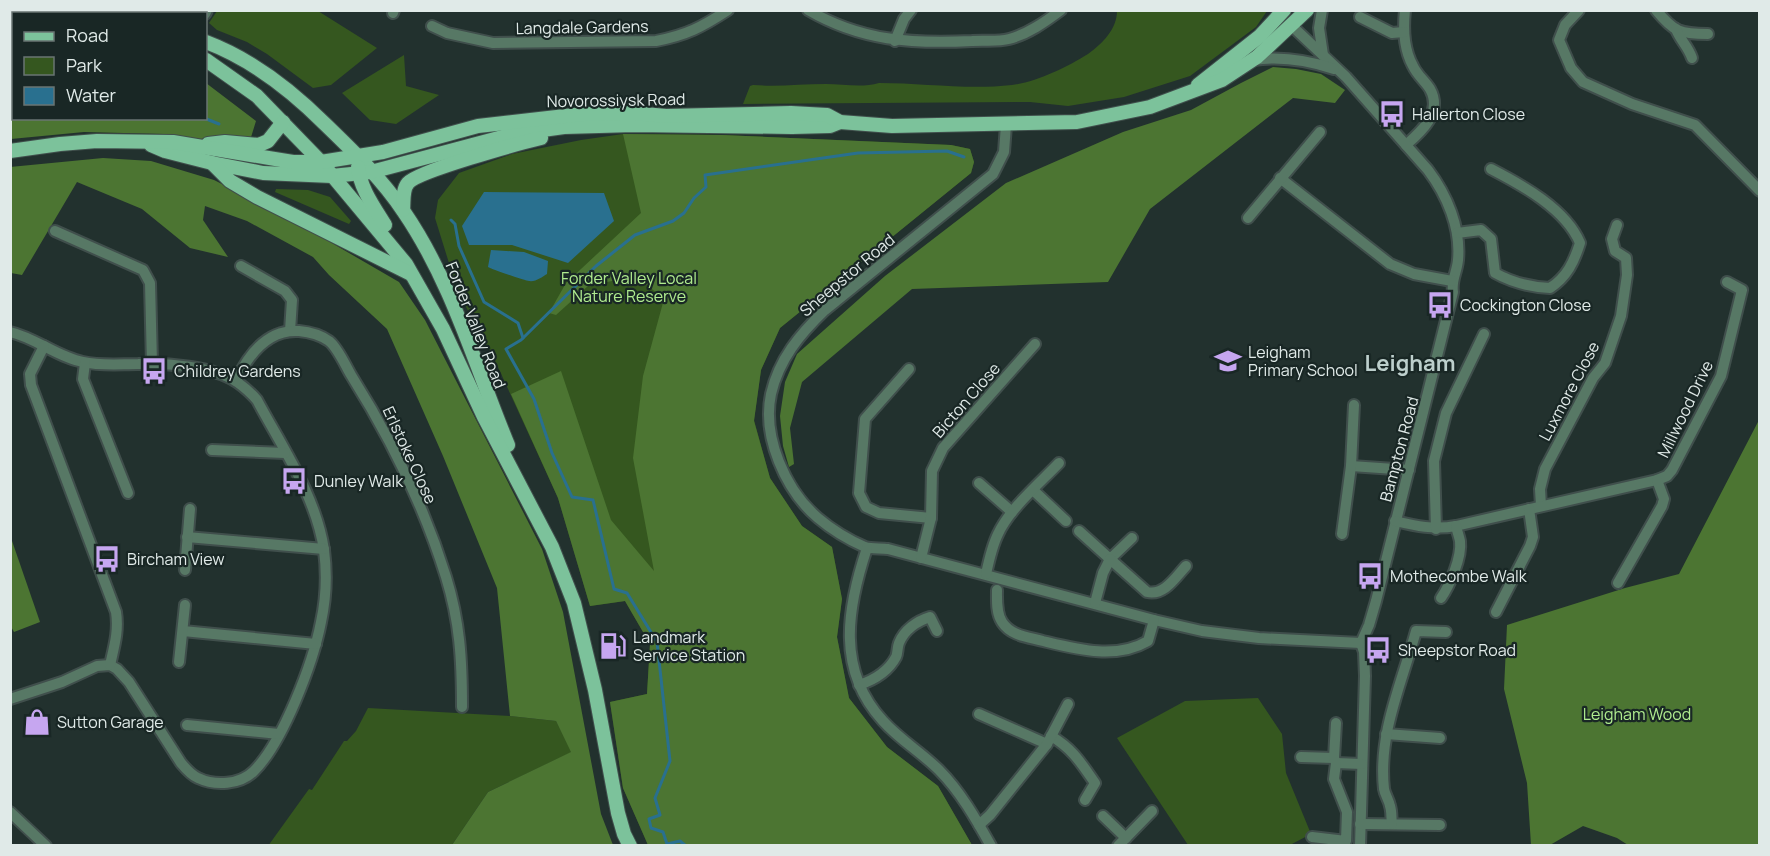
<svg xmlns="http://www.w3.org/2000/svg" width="1770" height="856" font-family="Manrope,sans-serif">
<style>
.green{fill:#35571f}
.forest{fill:#4c7532}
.water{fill:#29708f}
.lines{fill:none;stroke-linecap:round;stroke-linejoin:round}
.stream{stroke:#29708f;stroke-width:3}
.minor-casing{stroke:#404f4c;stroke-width:14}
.major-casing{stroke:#404f4c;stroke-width:16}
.minor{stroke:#577865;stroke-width:10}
.major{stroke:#7cc29b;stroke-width:14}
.labels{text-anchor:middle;stroke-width:4.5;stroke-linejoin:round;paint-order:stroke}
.street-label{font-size:16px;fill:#e0eae8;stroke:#192725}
.poi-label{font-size:16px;fill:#e0eae8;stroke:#192725;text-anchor:start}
.park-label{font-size:16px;fill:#b0ec8f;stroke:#192725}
.district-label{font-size:22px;font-weight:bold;fill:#bdcfcc;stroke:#192725}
</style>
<rect width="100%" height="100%" fill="#22312e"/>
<g class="green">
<polygon points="217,11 318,11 377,48 331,85 313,88 267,54 247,42 217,30 209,23"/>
<path d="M 1117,11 L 1267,11 L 1256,27 L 1190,76 L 1124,97 L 1068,106 L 1030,102 L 743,104 L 750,86 L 753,85 C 778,87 801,84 826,84 C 843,84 862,88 879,83 C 923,83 968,90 1012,85 C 1037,82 1067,67 1088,54 C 1102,44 1117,29 1117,11 Z"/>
<polygon points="404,55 406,86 439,95 396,124 370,120 342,93"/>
<polygon points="623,134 722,135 951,145 970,149 974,162 971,173 780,328 761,370 754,420 770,478 802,526 832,547 842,599 837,637 849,698 887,747 938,786 972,845 648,845 623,788 610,702 647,694 650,644 625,601 590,606 558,498 497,365 458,292 435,218 438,200 459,173 512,154 581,140"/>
<polygon points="276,189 308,190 330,197 351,221 349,224 275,192"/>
<polygon points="1258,698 1282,734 1286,773 1311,834 1290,845 1188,845 1117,738 1185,701"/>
<polygon points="368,708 510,716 556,721 572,752 488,792 452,845 268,846 309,789 312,790 344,741 347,741 356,731"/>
</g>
<g class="forest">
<polygon points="10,39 13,39 14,118 206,118 206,83 256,121 248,147 163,134 84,132 11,139"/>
<polygon points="1273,67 1296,69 1321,74 1345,90 1335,103 1293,98 1150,209 1108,282 912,289 802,382 790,428 794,464 789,467 783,446 780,416 785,382 797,354 885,276 1006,183 1123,132 1191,110 1241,83"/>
<polygon points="623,134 722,135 951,145 970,149 974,162 971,173 780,328 761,370 754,421 770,478 802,526 832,547 842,599 837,637 849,698 887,747 938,786 972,845 648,845 623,788 610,702 647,694 650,644 625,601 590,606 558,498 511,394 561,371 611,520 654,571 633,458 643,376 664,299 636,276 588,286 556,315 549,313 566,283 641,213"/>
<polygon points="103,158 151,161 214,180 287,217 399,282 425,320 542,549 563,612 601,814 613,845 452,845 488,792 571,752 556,721 510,716 497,588 443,456 387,329 329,275 313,257 247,221 205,206 203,220 228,257 190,248 142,209 77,182 22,275 11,273 10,167"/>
<polygon points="1759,420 1759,845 1628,845 1617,838 1583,826 1550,845 1531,845 1527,783 1504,689 1507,625 1625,588 1679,574"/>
<polygon points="11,538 40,622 14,632 10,625"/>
</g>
<g class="water">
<polygon points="484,192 604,193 614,221 568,263 512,245 469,245 462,226"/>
<path d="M 491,250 L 524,252 L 548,261 L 547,274 C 542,277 536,282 529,281 C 526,281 491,269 488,267 Z"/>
</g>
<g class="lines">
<g class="stream">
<polyline points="43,10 43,14"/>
<polyline points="10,67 14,65"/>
<polyline points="204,118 219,124"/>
<polyline points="451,220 455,224 459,246 484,302 518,323 523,338"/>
<polyline points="686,846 680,841 667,844 663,832 651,828 649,819 660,815 655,798 670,761 657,642 627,593 614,589 593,500 572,497 552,453 534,399 506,349 521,340 596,266 635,235 673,221 684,213 694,198 706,187 705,175 858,153 947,151 964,157"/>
</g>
<defs>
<g id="minor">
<polyline points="144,10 173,12 179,10"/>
<path d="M 808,10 C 861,41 912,44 972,41 C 984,40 997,42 1009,39 C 1028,34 1045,22 1061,10"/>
<polyline points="1322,10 1319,28 1323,55"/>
<path d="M 1405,10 C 1403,29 1404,50 1413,66 C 1417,75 1425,81 1430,89 C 1443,112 1422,131 1406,145"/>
<polyline points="1579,10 1565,25 1559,40 1571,68 1583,82 1632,104 1695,125 1760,191"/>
<path d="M 1656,10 C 1674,32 1680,34 1708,34"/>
<polyline points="393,13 394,10"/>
<polyline points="119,14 144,10"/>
<polyline points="195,14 197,10"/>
<polyline points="205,14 207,10"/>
<polyline points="1360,17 1392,33 1404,32"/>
<path d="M 432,26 L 447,33 L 493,43 L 656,41 C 687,35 702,27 728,10"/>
<path d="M 1292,26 L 1346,77 L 1428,170 C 1447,195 1461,228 1458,260 C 1457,272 1451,280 1453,292 L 1376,601 L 1369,625 L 1361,643 L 1364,652 L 1365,676 L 1360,846"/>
<path d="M 1676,29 C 1680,40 1688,46 1692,58"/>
<polyline points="895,41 904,19 911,10"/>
<path d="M 1253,60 C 1281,56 1307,60 1334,69"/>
<path d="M 1006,125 L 1004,152 L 993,174 L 825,310 C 800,334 779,359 771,394 C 762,436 785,490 818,518 C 831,529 849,540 865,547 C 871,549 881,548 888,549 L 1154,620 L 1202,631 L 1259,638 L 1361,643"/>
<polyline points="1280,178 1390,264 1414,274 1452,281"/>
<polyline points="1248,218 1320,132"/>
<polyline points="55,231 143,270 150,283 152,364"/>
<path d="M 1457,233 L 1481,230 L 1491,239 L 1495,273 C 1513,283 1530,287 1550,288 C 1567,277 1574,262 1580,243 C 1566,209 1522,185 1491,169"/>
<polyline points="241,266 285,291 292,300 290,331"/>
<path d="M 10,332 C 36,338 57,357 83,362 C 101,366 120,364 138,364 C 167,363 212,366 237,382 C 244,387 251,393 257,400 C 282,447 316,496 324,550 C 327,573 326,599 321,622 C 313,663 283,742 254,771 C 240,785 215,786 198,778 C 191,775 186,769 181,763 L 129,682 L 117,669 L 110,665 L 97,666 L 62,682 L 10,699"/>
<path d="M 44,346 L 30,374 L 31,385 L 116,612 C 119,631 114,647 110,665"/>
<polyline points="85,363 83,379 128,493"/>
<polyline points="909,369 865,419 859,493 866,507 879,513 931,518"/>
<path d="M 236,381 C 248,355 267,329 299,331 C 310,332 319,334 329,341 C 338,348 345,365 351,375 C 390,437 424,506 446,577 C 460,622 462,660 462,707"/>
<polyline points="212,450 285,453"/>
<polyline points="1351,466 1409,470"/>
<polyline points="979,483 1012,512"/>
<polyline points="1033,490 1066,521"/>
<polyline points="1541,506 1540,489 1545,469 1593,378 1605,363 1621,316 1627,275 1626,258 1615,251 1612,239 1617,225"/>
<path d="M 1395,521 C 1416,526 1434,530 1456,526 L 1657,480 L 1667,476 L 1672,470 L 1721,376 L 1742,290 L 1727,282"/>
<polyline points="1436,529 1434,461 1446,413 1484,334"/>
<polyline points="1079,531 1110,559 1132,538"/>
<polyline points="1342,534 1351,466 1354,405"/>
<polyline points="187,537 324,549"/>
<path d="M 867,548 C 847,608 836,670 883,721 C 900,740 921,752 939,770 C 960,791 976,819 991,846"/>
<polyline points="921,558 931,518 932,471 943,448 1035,344"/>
<polyline points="185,570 190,509"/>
<path d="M 986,574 C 989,560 992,546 998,534 C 1010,508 1040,483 1059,463"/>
<polyline points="1618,583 1662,506 1664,499 1657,480"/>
<path d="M 997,590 C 997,600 996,613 1002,622 C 1011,636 1028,637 1043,641 C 1076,649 1116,660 1148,641 L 1154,620"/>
<path d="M 1441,598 C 1450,585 1462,557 1460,541 C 1459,536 1457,531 1456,526"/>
<path d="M 1095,603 L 1103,573 L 1110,559 L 1147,592 C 1164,596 1175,578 1186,566"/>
<polyline points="1496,612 1530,546 1533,537 1529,509"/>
<polyline points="183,631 316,644"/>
<polyline points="179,662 185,605"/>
<path d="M 859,685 C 874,680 888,672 896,657 C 898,653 897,648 899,643 C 904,630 917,621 930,617 L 937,631"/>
<polyline points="979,714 1047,744"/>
<polyline points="187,725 279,734"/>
<polyline points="1386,734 1440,738"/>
<path d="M 1051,736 C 1073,749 1081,763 1095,783 L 1085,800"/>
<polyline points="1301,757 1334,758"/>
<polyline points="1336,763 1362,764"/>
<polyline points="10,812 46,846"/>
<polyline points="1103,816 1126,838"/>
<polyline points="1360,824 1440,825"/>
<path d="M 1392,824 C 1391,818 1392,812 1390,806 C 1389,800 1385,795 1384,789 C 1378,733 1402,683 1416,631 L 1446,632"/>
<polyline points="979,825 990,815 1047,744 1068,704"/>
<polyline points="1312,837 1346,841 1347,812 1334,779 1336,763 1334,758 1336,723"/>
<polyline points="1118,846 1152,811"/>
</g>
<g id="major">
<polyline points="94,10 105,14"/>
<path d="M 206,42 C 251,59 291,90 325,124 C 353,151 382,179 404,212 C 452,282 476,368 508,445"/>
<polyline points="206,60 257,96 321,162 406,264 443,329 484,417 552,547 574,603 595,690 618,813 624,834 630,846"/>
<polyline points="1198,85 1260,36 1284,10"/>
<polyline points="208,144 225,142 259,145 268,141 283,122"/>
<polyline points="151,145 165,151 212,163 263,173 332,176 371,172 514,134 564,127 634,125 792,127 830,126 840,122"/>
<polyline points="10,151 60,144 97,141 173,142 293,162 321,162 383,152 478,126 583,114 633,113 666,116 791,113 827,115 840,122 892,126 1077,122 1150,107 1222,80 1257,57 1307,10"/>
<polyline points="212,163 230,181 257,197 411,274"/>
<path d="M 358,167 C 360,188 374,207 385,225"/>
<path d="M 403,210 C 404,202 402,190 408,183 C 418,171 520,143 541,138"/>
</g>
</defs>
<use href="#minor" class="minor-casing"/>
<use href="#major" class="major-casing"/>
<use href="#minor" class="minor"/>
<use href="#major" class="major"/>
</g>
<defs>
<symbol id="bus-bare" viewBox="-9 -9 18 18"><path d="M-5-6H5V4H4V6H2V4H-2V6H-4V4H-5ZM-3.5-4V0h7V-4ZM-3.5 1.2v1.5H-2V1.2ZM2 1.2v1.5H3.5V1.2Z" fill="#c6a6f0" stroke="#192725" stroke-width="2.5" paint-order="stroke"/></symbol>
<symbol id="school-bare" viewBox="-9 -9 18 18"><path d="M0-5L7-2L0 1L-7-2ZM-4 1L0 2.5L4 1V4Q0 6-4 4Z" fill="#c6a6f0" stroke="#192725" stroke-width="2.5" paint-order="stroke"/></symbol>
<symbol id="fuel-bare" viewBox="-9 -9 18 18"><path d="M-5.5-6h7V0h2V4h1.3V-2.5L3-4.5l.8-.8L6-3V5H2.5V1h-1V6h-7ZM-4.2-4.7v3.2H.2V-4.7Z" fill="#c6a6f0" stroke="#192725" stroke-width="2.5" paint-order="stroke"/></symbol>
<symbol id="shop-bare" viewBox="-9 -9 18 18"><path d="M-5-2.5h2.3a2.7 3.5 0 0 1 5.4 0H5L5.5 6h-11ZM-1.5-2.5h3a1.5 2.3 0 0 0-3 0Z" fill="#c6a6f0" stroke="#192725" stroke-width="2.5" paint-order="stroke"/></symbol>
</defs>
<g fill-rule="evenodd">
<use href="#bus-bare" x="1373" y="95" width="38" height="38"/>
<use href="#bus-bare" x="1421" y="286" width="38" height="38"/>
<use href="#school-bare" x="1209" y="342" width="38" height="38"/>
<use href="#bus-bare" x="135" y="352" width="38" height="38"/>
<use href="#bus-bare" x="275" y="462" width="38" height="38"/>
<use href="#bus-bare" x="88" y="540" width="38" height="38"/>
<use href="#bus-bare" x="1351" y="557" width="38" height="38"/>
<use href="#fuel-bare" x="594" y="627" width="38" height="38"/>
<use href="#bus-bare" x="1359" y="631" width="38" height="38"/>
<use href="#shop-bare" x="18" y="703" width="38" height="38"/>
</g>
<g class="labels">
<g class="street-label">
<text transform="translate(582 27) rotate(-1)" y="6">Langdale Gardens</text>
<text transform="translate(616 100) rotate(-1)" y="6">Novorossiysk Road</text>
<text transform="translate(847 275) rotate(-40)" y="6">Sheepstor Road</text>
<text transform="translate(476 325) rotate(68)" y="6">Forder Valley Road</text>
<text transform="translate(1569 391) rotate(-62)" y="6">Luxmore Close</text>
<text transform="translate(966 400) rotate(-49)" y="6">Bicton Close</text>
<text transform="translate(1685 409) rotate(-64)" y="6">Millwood Drive</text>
<text transform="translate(1399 449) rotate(-75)" y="6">Bampton Road</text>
<text transform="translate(410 455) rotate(65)" y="6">Erlstoke Close</text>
</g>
<g class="poi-label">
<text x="1412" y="120">Hallerton Close</text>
<text x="1460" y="311">Cockington Close</text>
<text x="1248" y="358">Leigham<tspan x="1248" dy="18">Primary School</tspan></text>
<text x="174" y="377">Childrey Gardens</text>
<text x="314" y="487">Dunley Walk</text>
<text x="127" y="565">Bircham View</text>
<text x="1390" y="582">Mothecombe Walk</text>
<text x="633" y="643">Landmark<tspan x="633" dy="18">Service Station</tspan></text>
<text x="1398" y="656">Sheepstor Road</text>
<text x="57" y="728">Sutton Garage</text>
</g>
<g class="park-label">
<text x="629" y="284">Forder Valley Local<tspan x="629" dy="18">Nature Reserve</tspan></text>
<text x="1637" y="720">Leigham Wood</text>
</g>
<g class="district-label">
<text x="1410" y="371">Leigham</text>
</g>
</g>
<rect width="1770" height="856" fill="none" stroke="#e0eae8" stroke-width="24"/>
<rect x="12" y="12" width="195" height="108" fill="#192725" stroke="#697573" stroke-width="1.5"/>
<rect x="24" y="32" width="30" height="9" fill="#7cc29b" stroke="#697573" stroke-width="1.5"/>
<text x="66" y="42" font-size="18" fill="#e0eae8">Road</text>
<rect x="24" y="57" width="30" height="18" fill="#35571f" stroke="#697573" stroke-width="1.5"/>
<text x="66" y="72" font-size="18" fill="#e0eae8">Park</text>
<rect x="24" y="87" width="30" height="18" fill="#29708f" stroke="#697573" stroke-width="1.5"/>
<text x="66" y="102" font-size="18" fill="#e0eae8">Water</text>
</svg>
